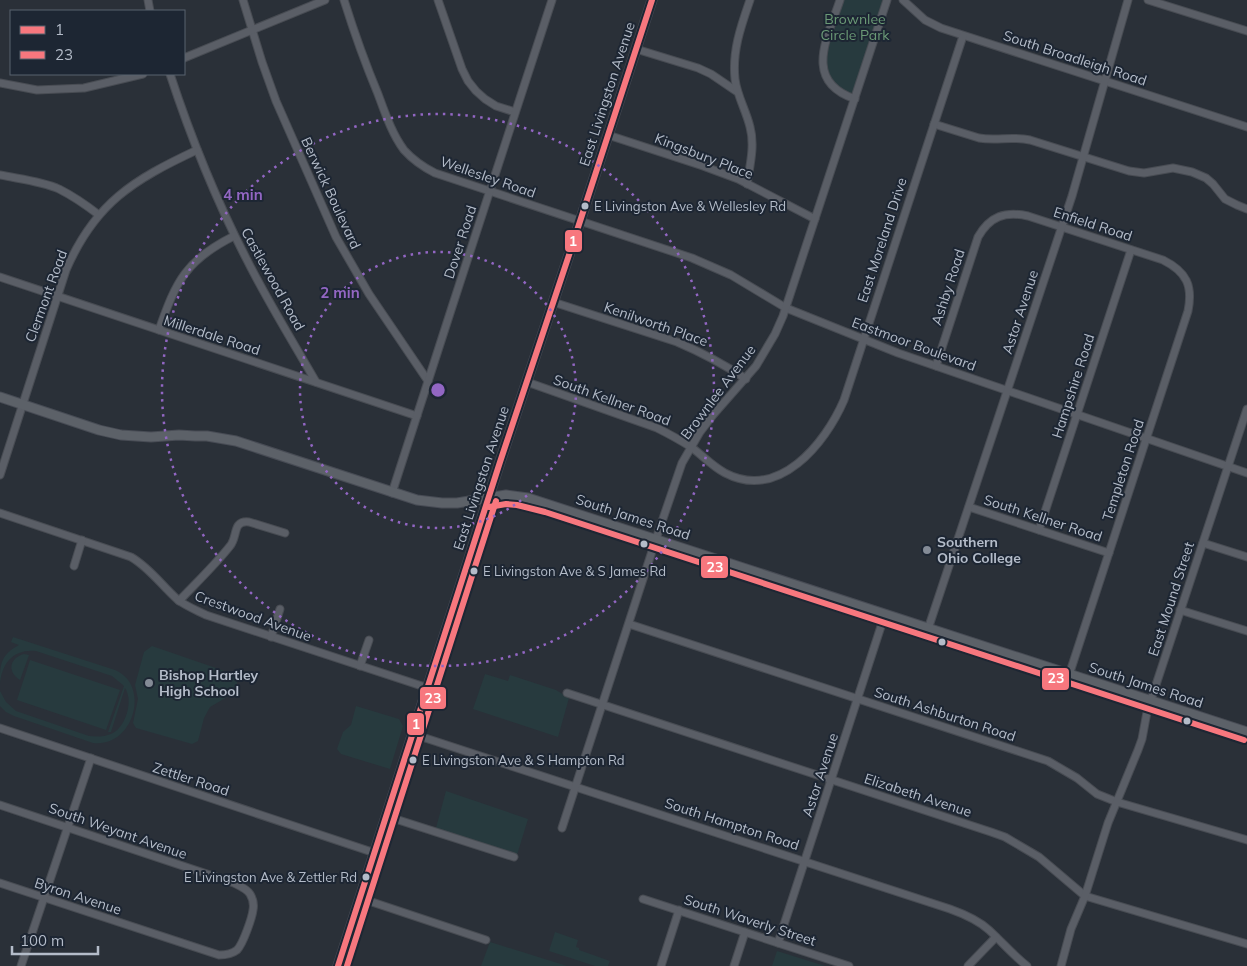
<svg xmlns="http://www.w3.org/2000/svg" width="1247" height="966" font-family="Mulish,sans-serif">
<style>
.green{fill:#273a3e}
.lines{fill:none;stroke-linecap:round;stroke-linejoin:round}
.minor-casing{stroke:#484c53;stroke-width:9}
.major-casing{stroke:#484c55;stroke-width:11}
.minor{stroke:#5a5e66;stroke-width:7}
.major{stroke:#5c6168;stroke-width:9}
.bus-1-casing{stroke:#1d2633;stroke-width:10}
.bus-2-casing{stroke:#1d2633;stroke-width:10}
.bus-1{stroke:#f7777e;stroke-width:6}
.bus-2{stroke:#f7777e;stroke-width:6}
.ring{fill:none;stroke:#9266c3;stroke-width:2.5;stroke-dasharray:2.5 5}
.bus-dot{fill:#b4bcc9;stroke:#1d2633;stroke-width:2}
.poi-dot{fill:#848b96;stroke:#1d2633;stroke-width:2}
.labels{text-anchor:middle;stroke-width:4;stroke-linejoin:round;paint-order:stroke}
.bus-label{font-size:13px;fill:#b4bcc9;stroke:#1d2633;text-anchor:start}
.park-label{font-size:14px;fill:#6b9a76;stroke:#1d2633}
.street-label{font-size:14px;fill:#b4bcc9;stroke:#1d2633}
.poi-label{font-size:14px;font-weight:bold;fill:#b4bcc9;stroke:#1d2633;text-anchor:start}
.centre{fill:#9266c3;stroke:#1d2633;stroke-width:2.5}
.ring-label{font-size:15px;text-anchor:middle;font-weight:bold;fill:#9266c3;stroke:#1d2633;stroke-width:4;stroke-linejoin:round;paint-order:stroke}
.line-badge{stroke:#1d2633;stroke-width:2}
.badge-label{font-size:14px;text-anchor:middle;font-weight:bold;fill:#fff}
</style>
<rect width="100%" height="100%" fill="#2a3038"/>
<g class="green">
<path d="M 844,0 L 884,0 L 854,92 L 851,93 C 836,88 825,74 827,57 C 827,49 831,42 833,34 C 837,23 840,11 844,0 Z"/>
<path d="M 13,637 L 115,670 C 151,685 134,748 93,743 L 14,716 L 6,712 L 0,706 L 0,691 L 6,702 L 16,711 L 89,736 C 98,737 108,737 116,731 C 127,722 133,700 125,688 L 111,732 L 108,732 L 124,686 L 123,685 L 112,676 L 36,651 C 13,649 2,663 0,684 C 0,665 0,655 19,645 L 11,642 Z"/>
<polygon points="152,646 239,676 234,693 210,707 204,718 198,741 192,744 136,728 133,723 138,699 135,685 144,652"/>
<path d="M 24,654 L 29,655 L 20,680 C 7,672 9,658 24,654 Z"/>
<polygon points="30,660 120,690 106,730 17,700"/>
<polygon points="485,674 508,681 510,675 556,690 569,698 558,737 473,709"/>
<polygon points="356,706 399,719 403,726 390,769 341,754 337,749 343,732 351,725"/>
<polygon points="446,791 528,819 517,855 436,828"/>
<polygon points="555,932 578,940 576,947 579,948 579,950 610,961 608,966 595,966 549,951"/>
<polygon points="490,942 567,966 481,966"/>
<polygon points="777,951 825,966 772,966"/>
</g>
<g class="lines">
<defs>
<g id="minor">
<polyline points="148,0 150,11"/>
<polyline points="243,0 262,62 276,101 336,237 369,294 428,381"/>
<path d="M 344,0 C 354,32 365,63 378,94 C 385,113 392,134 404,150 C 413,160 423,167 435,173 L 692,258 L 731,275 L 786,308 L 898,353 L 1247,473"/>
<polyline points="438,0 462,69 468,81 476,91 485,99 496,106 515,112"/>
<path d="M 840,0 C 828,37 802,81 855,99"/>
<polyline points="903,0 925,20 941,28 1247,127"/>
<polyline points="1148,0 1247,31"/>
<polyline points="636,49 698,68 711,74 736,91"/>
<polyline points="184,58 325,0"/>
<path d="M 170,74 C 191,138 216,200 247,260 C 268,302 293,342 316,382"/>
<polyline points="0,83 37,90 84,88 143,74"/>
<path d="M 934,124 L 979,138 C 997,141 1012,136 1030,140 L 1129,171 L 1144,173 L 1173,168 L 1192,172 L 1206,178 L 1213,184 L 1225,199 L 1237,205 L 1247,209"/>
<polyline points="608,135 703,166 738,179 815,219"/>
<path d="M 0,175 C 19,179 41,181 59,189 C 73,196 86,205 99,215"/>
<path d="M 747,184 C 750,165 755,145 750,127 C 746,110 737,96 735,79 C 732,51 741,26 750,0"/>
<polyline points="0,277 417,416"/>
<path d="M 553,302 L 677,342 C 703,353 722,363 746,379"/>
<path d="M 159,330 C 176,281 186,260 234,236"/>
<path d="M 936,366 L 978,237 C 990,216 1005,211 1028,216 L 1163,260 C 1187,272 1193,286 1188,311 L 1069,675"/>
<path d="M 527,382 L 657,428 C 669,434 680,440 691,447 C 702,455 712,466 725,473 C 779,501 825,444 844,400 L 963,36"/>
<path d="M 0,475 L 66,270 C 95,203 133,180 197,150"/>
<polyline points="392,493 452,307 552,0"/>
<polyline points="969,507 1109,553"/>
<path d="M 0,513 L 131,557 C 150,568 162,586 178,600 C 186,606 196,610 206,615 L 428,688"/>
<polyline points="1039,530 1131,250"/>
<polyline points="1203,543 1247,557"/>
<polyline points="74,566 82,540"/>
<path d="M 179,601 C 196,583 215,565 230,546 C 238,537 232,520 249,522 L 285,533"/>
<polyline points="1180,610 1247,631"/>
<polyline points="629,624 1048,761 1077,778 1097,794 1117,802 1247,840"/>
<polyline points="928,629 1072,196 1128,0"/>
<polyline points="271,637 280,609"/>
<polyline points="360,666 369,640"/>
<polyline points="567,693 991,832 1005,837 1039,857 1085,896 1247,944"/>
<polyline points="0,728 375,853"/>
<path d="M 413,734 L 950,909 C 964,914 978,920 989,930 C 1002,942 1013,955 1027,966"/>
<path d="M 0,805 L 234,883 C 240,886 247,889 250,894 C 253,899 254,905 253,910 C 252,918 243,944 237,950 C 232,954 226,955 219,955 L 0,883"/>
<polyline points="386,816 514,857"/>
<polyline points="562,828 656,539 682,463 700,432 713,415 756,366 775,334 783,316 887,0"/>
<polyline points="360,898 486,940"/>
<polyline points="643,899 849,966"/>
<polyline points="778,943 885,614"/>
<polyline points="21,966 91,758"/>
<polyline points="661,966 679,910"/>
<polyline points="734,966 745,932"/>
<polyline points="968,966 996,937"/>
<polyline points="1061,966 1071,929 1085,896 1108,823 1138,750 1142,739 1147,712 1247,409"/>
</g>
<g id="major">
<polyline points="0,397 99,430 121,435 151,437 179,435 195,436 207,436 236,441 417,500 442,503 457,503 506,495 528,498 1247,732"/>
<polyline points="338,966 500,462 571,249 652,0"/>
</g>
</defs>
<use href="#minor" class="minor-casing"/>
<use href="#major" class="major-casing"/>
<use href="#minor" class="minor"/>
<use href="#major" class="major"/>
<defs>
<polyline id="bus-1" points="338,966 500,462 571,249 652,0"/>
<g id="bus-2">
<polyline points="489,507 506,504 517,505 545,512 1244,740"/>
<polyline points="347,966 496,501"/>
</g>
</defs>
<use href="#bus-1" class="bus-1-casing"/>
<use href="#bus-2" class="bus-2-casing"/>
<use href="#bus-1" class="bus-1"/>
<use href="#bus-2" class="bus-2"/>
</g>
<g class="ring">
<circle cx="438" cy="390" r="138"/>
<circle cx="438" cy="390" r="276"/>
</g>
<g class="bus-dot">
<circle cx="585" cy="206" r="4.5"/>
<circle cx="644" cy="544" r="4.5"/>
<circle cx="474" cy="571" r="4.5"/>
<circle cx="942" cy="642" r="4.5"/>
<circle cx="1187" cy="721" r="4.5"/>
<circle cx="413" cy="760" r="4.5"/>
<circle cx="366" cy="877" r="4.5"/>
</g>
<g class="poi-dot">
<circle cx="927" cy="550" r="5"/>
<circle cx="149" cy="683" r="5"/>
</g>
<g class="labels">
<g class="bus-label">
<text x="594" y="211">E Livingston Ave &amp; Wellesley Rd</text>
<text x="483" y="576">E Livingston Ave &amp; S James Rd</text>
<text x="422" y="765">E Livingston Ave &amp; S Hampton Rd</text>
<text x="357" y="882" text-anchor="end">E Livingston Ave &amp; Zettler Rd</text>
</g>
<g class="park-label">
<text x="855" y="24">Brownlee<tspan x="855" dy="16">Circle Park</tspan></text>
</g>
<g class="street-label">
<text transform="translate(1075 58) rotate(18)" y="5">South Broadleigh Road</text>
<text transform="translate(607 94) rotate(-72)" y="5">East Livingston Avenue</text>
<text transform="translate(704 156) rotate(21)" y="5">Kingsbury Place</text>
<text transform="translate(488 177) rotate(19)" y="5">Wellesley Road</text>
<text transform="translate(331 193) rotate(65)" y="5">Berwick Boulevard</text>
<text transform="translate(1093 224) rotate(18)" y="5">Enfield Road</text>
<text transform="translate(882 240) rotate(-72)" y="5">East Moreland Drive</text>
<text transform="translate(460 242) rotate(-72)" y="5">Dover Road</text>
<text transform="translate(273 279) rotate(61)" y="5">Castlewood Road</text>
<text transform="translate(948 287) rotate(-72)" y="5">Ashby Road</text>
<text transform="translate(46 296) rotate(-70)" y="5">Clermont Road</text>
<text transform="translate(1020 312) rotate(-72)" y="5">Astor Avenue</text>
<text transform="translate(656 324) rotate(19)" y="5">Kenilworth Place</text>
<text transform="translate(212 335) rotate(18)" y="5">Millerdale Road</text>
<text transform="translate(914 344) rotate(20)" y="5">Eastmoor Boulevard</text>
<text transform="translate(1073 386) rotate(-72)" y="5">Hampshire Road</text>
<text transform="translate(718 392) rotate(-53)" y="5">Brownlee Avenue</text>
<text transform="translate(612 400) rotate(20)" y="5">South Kellner Road</text>
<text transform="translate(1123 470) rotate(-72)" y="5">Templeton Road</text>
<text transform="translate(481 478) rotate(-72)" y="5">East Livingston Avenue</text>
<text transform="translate(633 517) rotate(18)" y="5">South James Road</text>
<text transform="translate(1043 518) rotate(18)" y="5">South Kellner Road</text>
<text transform="translate(1171 599) rotate(-72)" y="5">East Mound Street</text>
<text transform="translate(253 616) rotate(20)" y="5">Crestwood Avenue</text>
<text transform="translate(1146 685) rotate(18)" y="5">South James Road</text>
<text transform="translate(945 714) rotate(18)" y="5">South Ashburton Road</text>
<text transform="translate(820 775) rotate(-72)" y="5">Astor Avenue</text>
<text transform="translate(191 779) rotate(18)" y="5">Zettler Road</text>
<text transform="translate(918 795) rotate(18)" y="5">Elizabeth Avenue</text>
<text transform="translate(732 824) rotate(18)" y="5">South Hampton Road</text>
<text transform="translate(118 831) rotate(19)" y="5">South Weyant Avenue</text>
<text transform="translate(78 896) rotate(18)" y="5">Byron Avenue</text>
<text transform="translate(750 920) rotate(18)" y="5">South Waverly Street</text>
</g>
<g class="poi-label">
<text x="937" y="547">Southern<tspan x="937" dy="16">Ohio College</tspan></text>
<text x="159" y="680">Bishop Hartley<tspan x="159" dy="16">High School</tspan></text>
</g>
</g>
<circle cx="438" cy="390" r="8" class="centre"/>
<g class="ring-label">
<text x="243" y="200">4 min</text>
<text x="340" y="298">2 min</text>
</g>
<g class="line-badge">
<rect x="564" y="229" width="19" height="24" rx="5" fill="#f7777e"/>
<rect x="700" y="555" width="29" height="24" rx="5" fill="#f7777e"/>
<rect x="1041" y="667" width="29" height="24" rx="5" fill="#f7777e"/>
<rect x="419" y="686" width="28" height="24" rx="5" fill="#f7777e"/>
<rect x="406" y="712" width="19" height="24" rx="5" fill="#f7777e"/>
</g>
<g class="badge-label">
<text x="573" y="246">1</text>
<text x="715" y="572">23</text>
<text x="1056" y="683">23</text>
<text x="433" y="703">23</text>
<text x="416" y="729">1</text>
</g>
<rect x="10" y="10" width="175" height="65" fill="#1d2633" stroke="#59626f"/>
<rect x="20" y="26" width="25" height="8" fill="#f7777e" stroke="#59626f"/>
<text x="55" y="35" font-size="15" fill="#b4bcc9">1</text>
<rect x="20" y="51" width="25" height="8" fill="#f7777e" stroke="#59626f"/>
<text x="55" y="60" font-size="15" fill="#b4bcc9">23</text>
<path d="M12 946v8h86v-8" fill="none" stroke="#b4bcc9" stroke-width="2.5"/>
<text x="20" y="946" font-size="15" fill="#b4bcc9" stroke="#1d2633" stroke-width="4" paint-order="stroke">100 m</text>
</svg>
